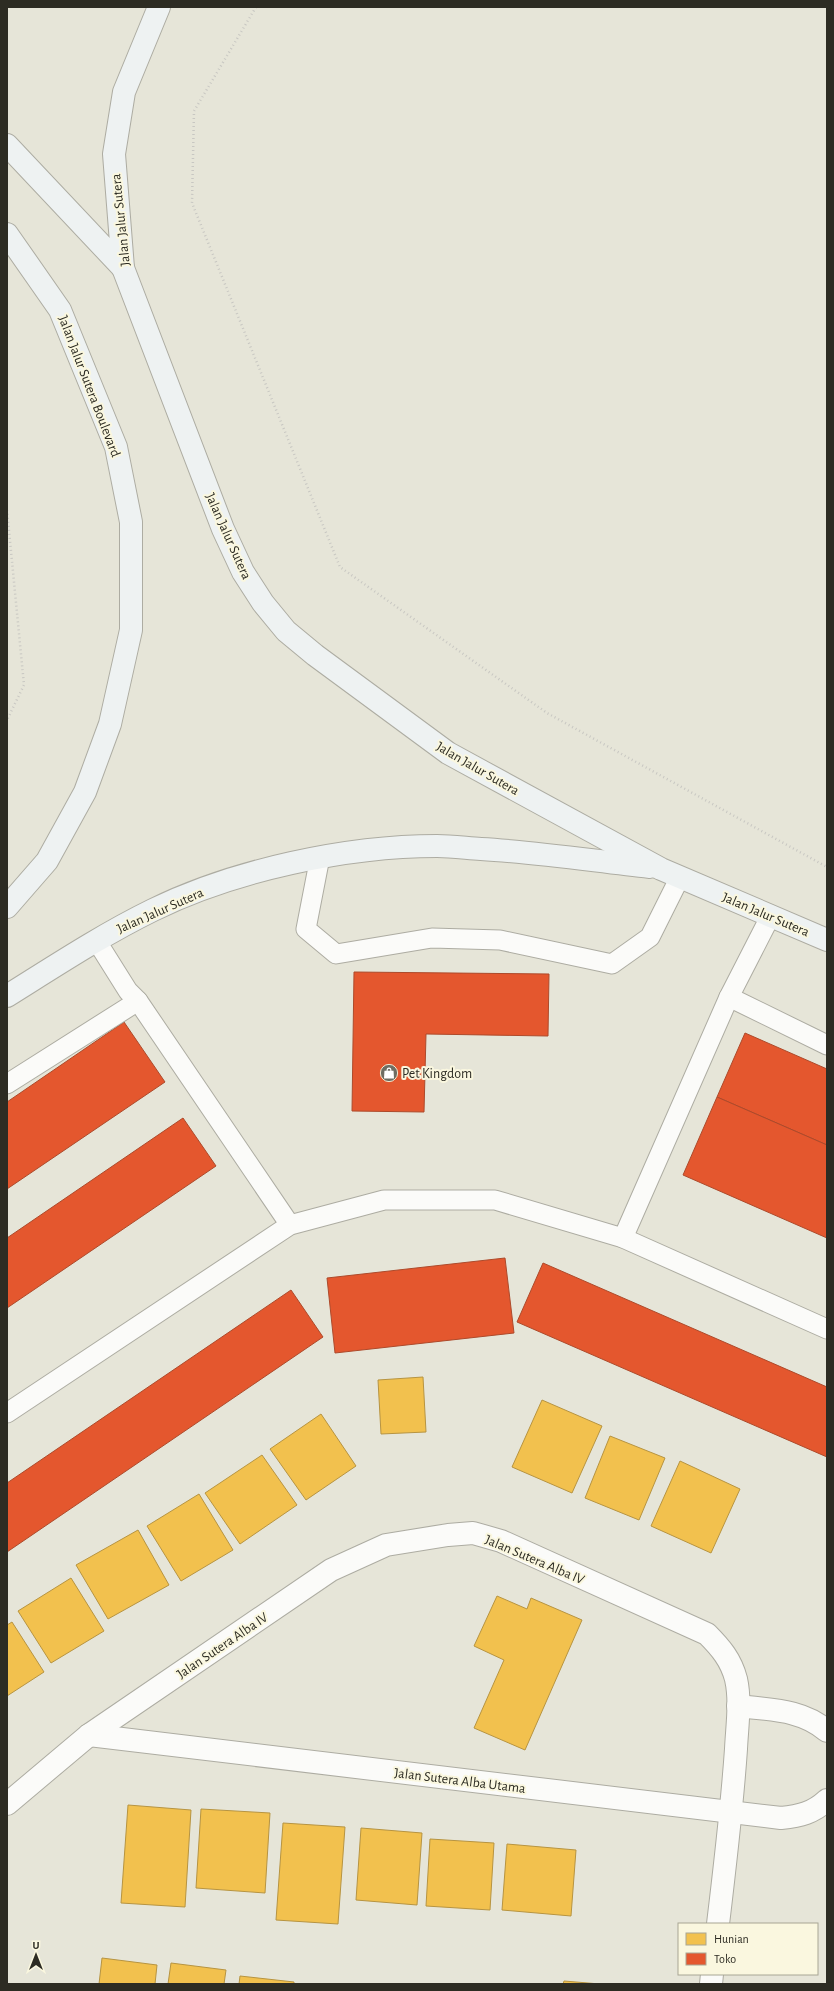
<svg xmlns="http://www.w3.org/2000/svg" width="834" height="1991" font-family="'Alegreya Sans',sans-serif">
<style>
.homes{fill:#f2c14e;stroke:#b79441}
.shops{fill:#e4572e;stroke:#ad4a2b}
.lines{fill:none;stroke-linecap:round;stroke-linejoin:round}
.service-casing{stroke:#adaca2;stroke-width:21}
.minor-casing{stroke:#adaca2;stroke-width:24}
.secondary-casing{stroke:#adaca2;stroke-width:24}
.path{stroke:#c8c7c2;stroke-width:2.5;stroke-dasharray:1 3;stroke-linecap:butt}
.service{stroke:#fbfbf9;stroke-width:19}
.minor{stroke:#fbfbf9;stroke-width:22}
.secondary{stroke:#eef2f2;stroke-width:22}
.labels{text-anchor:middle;stroke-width:4;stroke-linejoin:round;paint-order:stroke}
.street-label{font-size:14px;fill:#2d2c23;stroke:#faf7df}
.poi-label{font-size:14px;fill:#2d2c23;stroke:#faf7df;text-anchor:start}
</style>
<rect width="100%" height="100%" fill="#e6e5d8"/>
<g class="homes">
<polygon points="423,1377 426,1432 381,1434 378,1380"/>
<polygon points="542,1400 602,1426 572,1493 512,1467"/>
<polygon points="321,1414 356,1466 306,1500 270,1449"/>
<polygon points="610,1436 665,1458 639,1520 585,1498"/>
<polygon points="262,1455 297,1505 240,1544 205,1493"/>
<polygon points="680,1461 740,1489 711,1553 651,1526"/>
<polygon points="199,1494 233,1550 181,1581 147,1526"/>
<polygon points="138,1530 169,1585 108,1619 76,1565"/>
<polygon points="71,1578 104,1631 51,1663 18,1611"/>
<polygon points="497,1596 527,1609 531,1598 582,1620 525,1750 474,1728 504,1660 474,1646"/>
<polygon points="12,1622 44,1672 7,1696 7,1625"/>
<polygon points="128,1805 191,1810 185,1907 121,1903"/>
<polygon points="201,1809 270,1813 265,1893 196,1888"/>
<polygon points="283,1823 345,1827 338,1924 276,1920"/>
<polygon points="361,1828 422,1833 417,1905 356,1900"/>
<polygon points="430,1839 494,1843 490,1910 426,1906"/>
<polygon points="507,1844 576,1850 571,1916 502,1910"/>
<polygon points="102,1958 157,1965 155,1984 99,1984"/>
<polygon points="171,1963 226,1970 224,1984 168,1984"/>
<polygon points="240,1976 294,1982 294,1984 239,1984"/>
<polygon points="564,1981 600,1984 563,1984"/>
</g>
<g class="shops">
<polygon points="354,972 549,974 548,1036 426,1034 424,1112 352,1111"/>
<polygon points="124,1022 165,1082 7,1189 7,1102"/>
<polygon points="745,1033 827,1069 827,1145 717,1097"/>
<polygon points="717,1097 827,1145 827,1238 683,1175"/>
<polygon points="183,1118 216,1166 7,1308 7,1238"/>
<polygon points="505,1258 514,1333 335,1353 327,1278"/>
<polygon points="543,1263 827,1387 827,1457 517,1322"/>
<polygon points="291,1290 323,1337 7,1552 7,1483"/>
</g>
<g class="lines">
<defs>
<g id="service">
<polyline points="320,857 306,929 336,954 432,938 500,940 612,964 650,937 680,877"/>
<polyline points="96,940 128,991 138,1001 290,1225"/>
<polyline points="729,997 827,1045"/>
<polyline points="7,1084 138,1001"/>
<polyline points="623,1238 729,997 771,915"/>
<polyline points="7,1413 290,1225 384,1200 495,1200 623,1238 827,1329"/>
</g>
<g id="minor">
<path d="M 738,1706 C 770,1710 802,1709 827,1731"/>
<path d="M 89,1735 L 781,1818 C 800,1816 813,1813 827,1800"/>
<path d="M 7,1804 L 89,1735 L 331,1570 L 386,1545 L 448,1535 L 473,1533 L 501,1541 L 707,1634 C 721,1648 731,1660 736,1679 C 741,1701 737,1727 736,1749 C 732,1808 725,1866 718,1924"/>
<polyline points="711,1984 712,1974"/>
</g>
<g id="secondary">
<polyline points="159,7 124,92 114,154 123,268 223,529 243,572 263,603 286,631 315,655 448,753 661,869 827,940"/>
<polyline points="7,145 123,268"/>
<polyline points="7,234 60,310 116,447 131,522 131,630 110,724 85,792 47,861 7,907"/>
<path d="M 7,996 C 55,966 102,935 153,910 C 234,870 347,846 437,846 C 451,846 466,848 481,849 C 537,852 594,861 650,867"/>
</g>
</defs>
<use href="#service" class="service-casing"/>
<use href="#minor" class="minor-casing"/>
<use href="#secondary" class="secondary-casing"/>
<g class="path">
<polyline points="256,7 194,111 192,203 340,567 547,713 827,867"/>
<polyline points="7,510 24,685 7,720"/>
</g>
<use href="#service" class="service"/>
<use href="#minor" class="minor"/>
<use href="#secondary" class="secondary"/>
</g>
<defs>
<symbol id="shop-disc" viewBox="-11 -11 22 22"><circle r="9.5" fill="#6e6d62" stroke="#faf7df"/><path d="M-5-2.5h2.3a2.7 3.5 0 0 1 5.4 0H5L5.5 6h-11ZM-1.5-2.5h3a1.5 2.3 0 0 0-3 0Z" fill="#fff"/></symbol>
</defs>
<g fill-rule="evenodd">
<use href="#shop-disc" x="379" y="1063" width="20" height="20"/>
</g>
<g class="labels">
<g class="street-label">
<text transform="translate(120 220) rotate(-96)" y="5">Jalan Jalur Sutera</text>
<text transform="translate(90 386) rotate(69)" y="5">Jalan Jalur Sutera Boulevard</text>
<text transform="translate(229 536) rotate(66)" y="5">Jalan Jalur Sutera</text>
<text transform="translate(478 768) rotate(30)" y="5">Jalan Jalur Sutera</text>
<text transform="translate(160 910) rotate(-24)" y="5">Jalan Jalur Sutera</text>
<text transform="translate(766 914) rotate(23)" y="5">Jalan Jalur Sutera</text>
<text transform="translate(535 1559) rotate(23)" y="5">Jalan Sutera Alba IV</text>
<text transform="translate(222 1645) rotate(-34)" y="5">Jalan Sutera Alba IV</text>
<text transform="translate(460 1780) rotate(7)" y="5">Jalan Sutera Alba Utama</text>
</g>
<g class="poi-label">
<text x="402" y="1078">Pet Kingdom</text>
</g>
</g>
<rect width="834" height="1991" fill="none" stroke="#2d2c23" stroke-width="16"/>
<rect x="678" y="1923" width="140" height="52" fill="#faf7df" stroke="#a8a694"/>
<rect x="686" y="1933" width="20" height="12" fill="#f2c14e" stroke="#a8a694"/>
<text x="714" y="1943" font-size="12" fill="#2d2c23">Hunian</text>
<rect x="686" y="1953" width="20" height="12" fill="#e4572e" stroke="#a8a694"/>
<text x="714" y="1963" font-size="12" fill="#2d2c23">Toko</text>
<g transform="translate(36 1955)" stroke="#faf7df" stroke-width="3" paint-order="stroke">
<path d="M0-3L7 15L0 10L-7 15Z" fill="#2d2c23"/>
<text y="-6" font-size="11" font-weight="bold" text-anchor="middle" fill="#2d2c23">U</text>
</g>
</svg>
